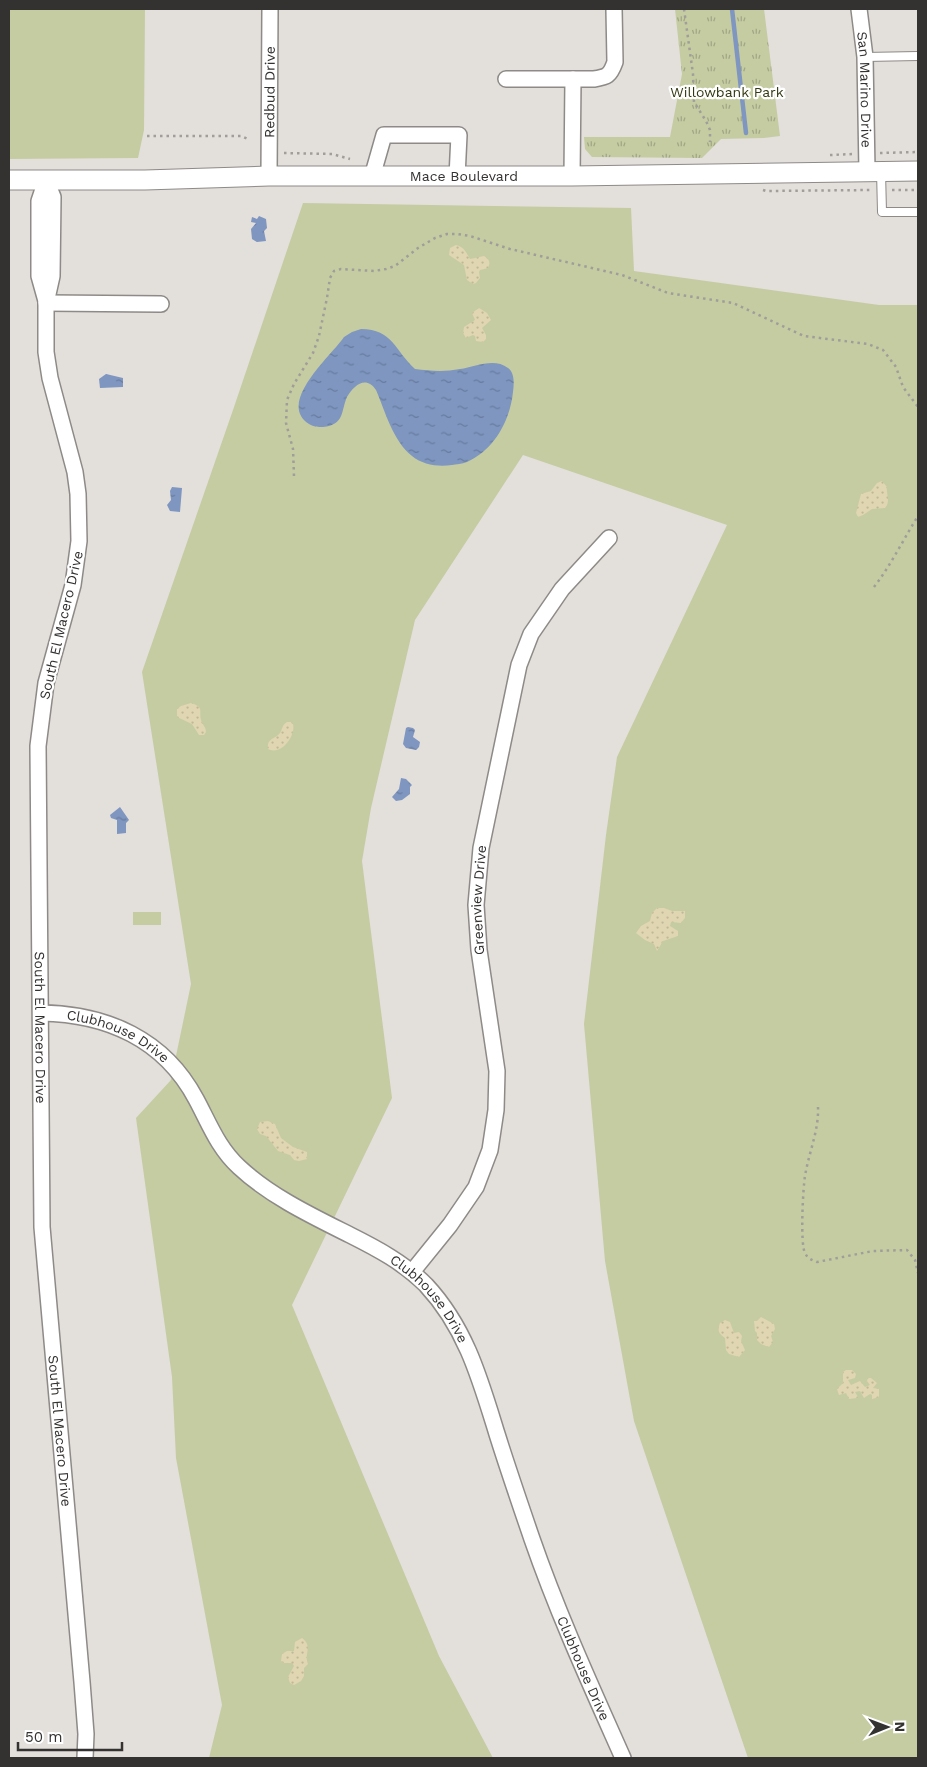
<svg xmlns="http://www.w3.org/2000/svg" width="927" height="1767" font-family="'Work Sans',sans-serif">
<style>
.grass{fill:#c5cca2}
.sand{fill:url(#sand-dots)}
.park{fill:url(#park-tufts)}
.water{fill:url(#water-ripples)}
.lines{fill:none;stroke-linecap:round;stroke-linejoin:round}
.stream{stroke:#7e96c0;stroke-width:4.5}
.service-casing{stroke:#8e8a87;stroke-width:10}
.minor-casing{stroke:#8e8a87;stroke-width:18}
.tertiary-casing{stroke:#8e8a87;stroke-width:21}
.path{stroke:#a09d9a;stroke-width:2.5;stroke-dasharray:2.5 4;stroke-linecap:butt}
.service{stroke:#fff;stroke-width:8}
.minor{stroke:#fff;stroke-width:15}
.tertiary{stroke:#fff;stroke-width:19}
.labels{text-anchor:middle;stroke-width:4.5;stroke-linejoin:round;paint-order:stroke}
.street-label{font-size:14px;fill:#343231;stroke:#fff}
.park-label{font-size:14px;fill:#343811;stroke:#fff}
</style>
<defs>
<pattern id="sand-dots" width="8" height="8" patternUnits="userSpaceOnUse" patternTransform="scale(1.25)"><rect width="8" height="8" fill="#e0d6b1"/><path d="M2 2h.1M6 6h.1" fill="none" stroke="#c1b899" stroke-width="1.8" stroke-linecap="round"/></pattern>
<pattern id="park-tufts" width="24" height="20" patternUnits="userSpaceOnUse" patternTransform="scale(1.25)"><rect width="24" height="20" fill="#c5cca2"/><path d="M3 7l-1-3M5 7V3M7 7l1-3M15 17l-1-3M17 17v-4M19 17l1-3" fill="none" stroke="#a1a685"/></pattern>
<pattern id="water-ripples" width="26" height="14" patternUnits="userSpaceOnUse" patternTransform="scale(1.25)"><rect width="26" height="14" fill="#7e96c0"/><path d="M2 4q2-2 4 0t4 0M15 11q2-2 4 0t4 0" fill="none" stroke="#687b9d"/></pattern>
</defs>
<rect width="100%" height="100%" fill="#e3dfdb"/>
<g class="grass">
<polygon points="9,9 145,9 144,130 138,158 9,159"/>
<polygon points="303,203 631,208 634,271 879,305 918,305 918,1758 748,1758 634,1421 605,1261 584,1024 606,835 617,757 727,525 523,455 415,620 371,808 362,861 392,1098 292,1305 439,1656 493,1758 209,1758 222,1705 176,1458 172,1377 136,1118 171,1080 191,984 142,672 233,410"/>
<rect x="133" y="912" width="28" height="13"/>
</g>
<g class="sand">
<path d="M 456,245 C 464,247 466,252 470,259 L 484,256 C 489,259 491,262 488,268 L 480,270 L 479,272 L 480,278 L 476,283 L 473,284 L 467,280 L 464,265 L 449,255 L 450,248 Z"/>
<polygon points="479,308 487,313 491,320 482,328 486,335 486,339 483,342 476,341 475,336 473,335 466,338 463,333 464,327 475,320 472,313"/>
<path d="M 882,481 L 887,487 C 886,495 891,501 885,508 L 872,509 L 863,515 L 858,517 L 856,513 L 861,494 L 871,491 L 877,483 Z"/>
<path d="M 191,703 C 204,707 199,710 201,720 C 202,724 206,727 206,732 L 204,735 L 199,735 L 192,724 L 177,717 L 177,709 L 181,706 Z"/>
<path d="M 287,722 L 291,722 L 293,724 C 296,736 281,756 268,749 C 267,738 274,740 280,733 C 283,728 282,725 287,722 Z"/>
<polygon points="657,908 664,908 672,911 685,911 685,918 681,923 671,922 670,926 678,931 678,936 663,941 657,951 654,944 645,940 636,933 641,926 650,921 652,913"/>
<polygon points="268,1121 275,1124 281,1138 293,1147 307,1152 307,1159 299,1161 294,1160 290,1155 278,1151 266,1136 260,1134 257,1129 260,1122"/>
<polygon points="761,1317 774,1324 775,1329 771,1336 773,1342 769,1347 761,1344 757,1340 757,1333 755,1331 754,1321 757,1321"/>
<path d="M 725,1320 L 730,1322 L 734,1333 L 739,1332 L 742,1336 L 741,1341 L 745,1350 L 739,1357 L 729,1354 L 726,1350 L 725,1338 C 719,1334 717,1331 720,1323 Z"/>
<polygon points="846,1370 852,1370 856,1374 855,1378 848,1380 851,1385 860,1381 865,1387 870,1385 867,1381 868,1378 871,1378 877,1383 873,1388 879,1389 879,1397 872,1399 872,1395 870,1394 864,1398 860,1391 855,1392 858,1397 857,1398 849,1399 846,1393 839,1395 837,1389 843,1383 843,1372"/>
<path d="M 302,1638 C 313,1646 304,1653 308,1664 L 304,1668 L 304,1676 L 301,1681 L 294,1685 L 290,1683 L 288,1677 L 294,1666 L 292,1663 L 284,1663 L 281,1661 L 282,1654 L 287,1651 L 294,1651 L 295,1642 Z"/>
</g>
<polygon class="park" points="675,9 764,9 780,136 764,138 721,139 702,158 592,157 585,149 584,137 670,137 682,74"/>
<g class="water">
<polygon points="259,216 266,219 267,228 264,231 266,241 257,242 252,239 251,229 256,223 251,222 252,217 257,219"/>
<path d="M 361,329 C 393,329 395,351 415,369 C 430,371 445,372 460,369 C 475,367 494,357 508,368 C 515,373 514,384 513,392 C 510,421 494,450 467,462 C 462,464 456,464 452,465 C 438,467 423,465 412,456 C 393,441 385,411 376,390 C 366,375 354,385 347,397 C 341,410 345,425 323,427 C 318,427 314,427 309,424 C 276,403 331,356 344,337 L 352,332 Z"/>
<polygon points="106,374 123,378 123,387 100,388 99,379"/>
<polygon points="172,487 182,488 180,512 170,511 167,505 171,500 170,491"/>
<polygon points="408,727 413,728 415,730 413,737 420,742 419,747 416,750 406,748 403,744 406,728"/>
<polygon points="401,778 406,779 412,785 410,787 410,794 402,800 396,801 392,797 399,789"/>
<polygon points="120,807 129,820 126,823 126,833 117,834 117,820 111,818 110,815"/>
</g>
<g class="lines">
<polyline class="stream" points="732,9 746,133"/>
<defs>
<g id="service">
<polyline points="865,57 918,56"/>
<polyline points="881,171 882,212 918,212"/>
</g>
<g id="minor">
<path id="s1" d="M 859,9 L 865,57 L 867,171"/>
<path d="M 506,79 L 594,79 C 607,77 610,76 615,62 L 614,9"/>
<path id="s2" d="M 269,176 L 270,9"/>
<polyline points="572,176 573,79"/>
<polyline points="372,177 384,135 459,135 457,177"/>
<path id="s3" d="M 46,180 L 53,197 L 52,276 L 46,303 L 46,352 L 50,378 L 75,472 L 78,494 L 79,541 L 73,585 L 46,683 L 38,746 L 42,1227 L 82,1682 L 86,1734 L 85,1758"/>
<polyline points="46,301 39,276 39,201 46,180"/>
<polyline points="46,303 161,304"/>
<path id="s4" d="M 41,1013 C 107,1014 164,1039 196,1099 C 209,1123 218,1148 239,1167 C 270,1196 312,1216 350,1235 C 378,1249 404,1263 426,1285 C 466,1328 480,1379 497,1434 C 508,1469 520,1504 532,1539 C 558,1614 591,1686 623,1758"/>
<path id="s5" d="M 412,1272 L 450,1225 L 476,1187 L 490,1150 L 496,1110 L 497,1071 L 479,950 L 476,905 L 481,848 L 519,665 L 531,634 L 562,589 L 609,538"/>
</g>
<g id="tertiary">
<path id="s6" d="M 9,180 L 145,180 L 269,176 L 572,176 L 918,171"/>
</g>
</defs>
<use href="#service" class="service-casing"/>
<use href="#minor" class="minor-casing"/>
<use href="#tertiary" class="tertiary-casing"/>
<g class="path">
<polyline points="684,9 693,74 694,102 706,121 710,130 710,142"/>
<polyline points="147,136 241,136 250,140"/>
<polyline points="284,153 332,154 350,159"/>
<polyline points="880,153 918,152"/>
<polyline points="830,155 854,154"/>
<polyline points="763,190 766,191 872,190"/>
<polyline points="892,190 918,190"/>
<polyline points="294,476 293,449 286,423 287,400 294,384 313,353 319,336 327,298 330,278 334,271 341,269 374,271 386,269 395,266 418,248 435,238 447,234 457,234 470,236 510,249 622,275 668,293 733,303 804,336 868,344 883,350 896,367 903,387 918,407"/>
<path d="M 874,587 C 891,565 903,540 918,516"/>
<path d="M 818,1107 C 819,1130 809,1152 805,1176 C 803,1188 800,1244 805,1253 C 808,1259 812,1260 817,1262 L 873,1251 L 907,1250 L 915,1260 L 918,1273"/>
</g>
<use href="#service" class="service"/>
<use href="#minor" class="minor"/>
<use href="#tertiary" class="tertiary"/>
</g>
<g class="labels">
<g class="street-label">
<text dy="5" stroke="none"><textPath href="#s1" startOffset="81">San Marino Drive</textPath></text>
<text dy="5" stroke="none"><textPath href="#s2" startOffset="84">Redbud Drive</textPath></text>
<text dy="5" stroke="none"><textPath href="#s6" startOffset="455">Mace Boulevard</textPath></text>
<text transform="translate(61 625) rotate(-77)" y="5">South El Macero Drive</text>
<text dy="5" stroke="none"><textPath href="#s5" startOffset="398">Greenview Drive</textPath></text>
<text dy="5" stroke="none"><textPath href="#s3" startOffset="858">South El Macero Drive</textPath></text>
<text dy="5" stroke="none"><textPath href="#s4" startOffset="82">Clubhouse Drive</textPath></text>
<text dy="5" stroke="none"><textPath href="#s4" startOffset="502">Clubhouse Drive</textPath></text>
<text dy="5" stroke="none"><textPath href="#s3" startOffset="1262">South El Macero Drive</textPath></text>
<text dy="5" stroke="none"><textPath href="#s4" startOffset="906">Clubhouse Drive</textPath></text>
</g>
<g class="park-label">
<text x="727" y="97">Willowbank Park</text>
</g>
</g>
<rect width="927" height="1767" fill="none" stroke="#343231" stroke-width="20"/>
<g transform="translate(887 1727) rotate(89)" stroke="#ffffff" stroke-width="4" paint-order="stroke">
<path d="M0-4L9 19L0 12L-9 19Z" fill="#343231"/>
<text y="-8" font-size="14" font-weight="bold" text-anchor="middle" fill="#343231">N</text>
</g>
<path d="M18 1742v8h104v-8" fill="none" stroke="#343231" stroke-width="2.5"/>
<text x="25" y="1742" font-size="15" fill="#343231" stroke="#ffffff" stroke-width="4" paint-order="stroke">50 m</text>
</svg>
